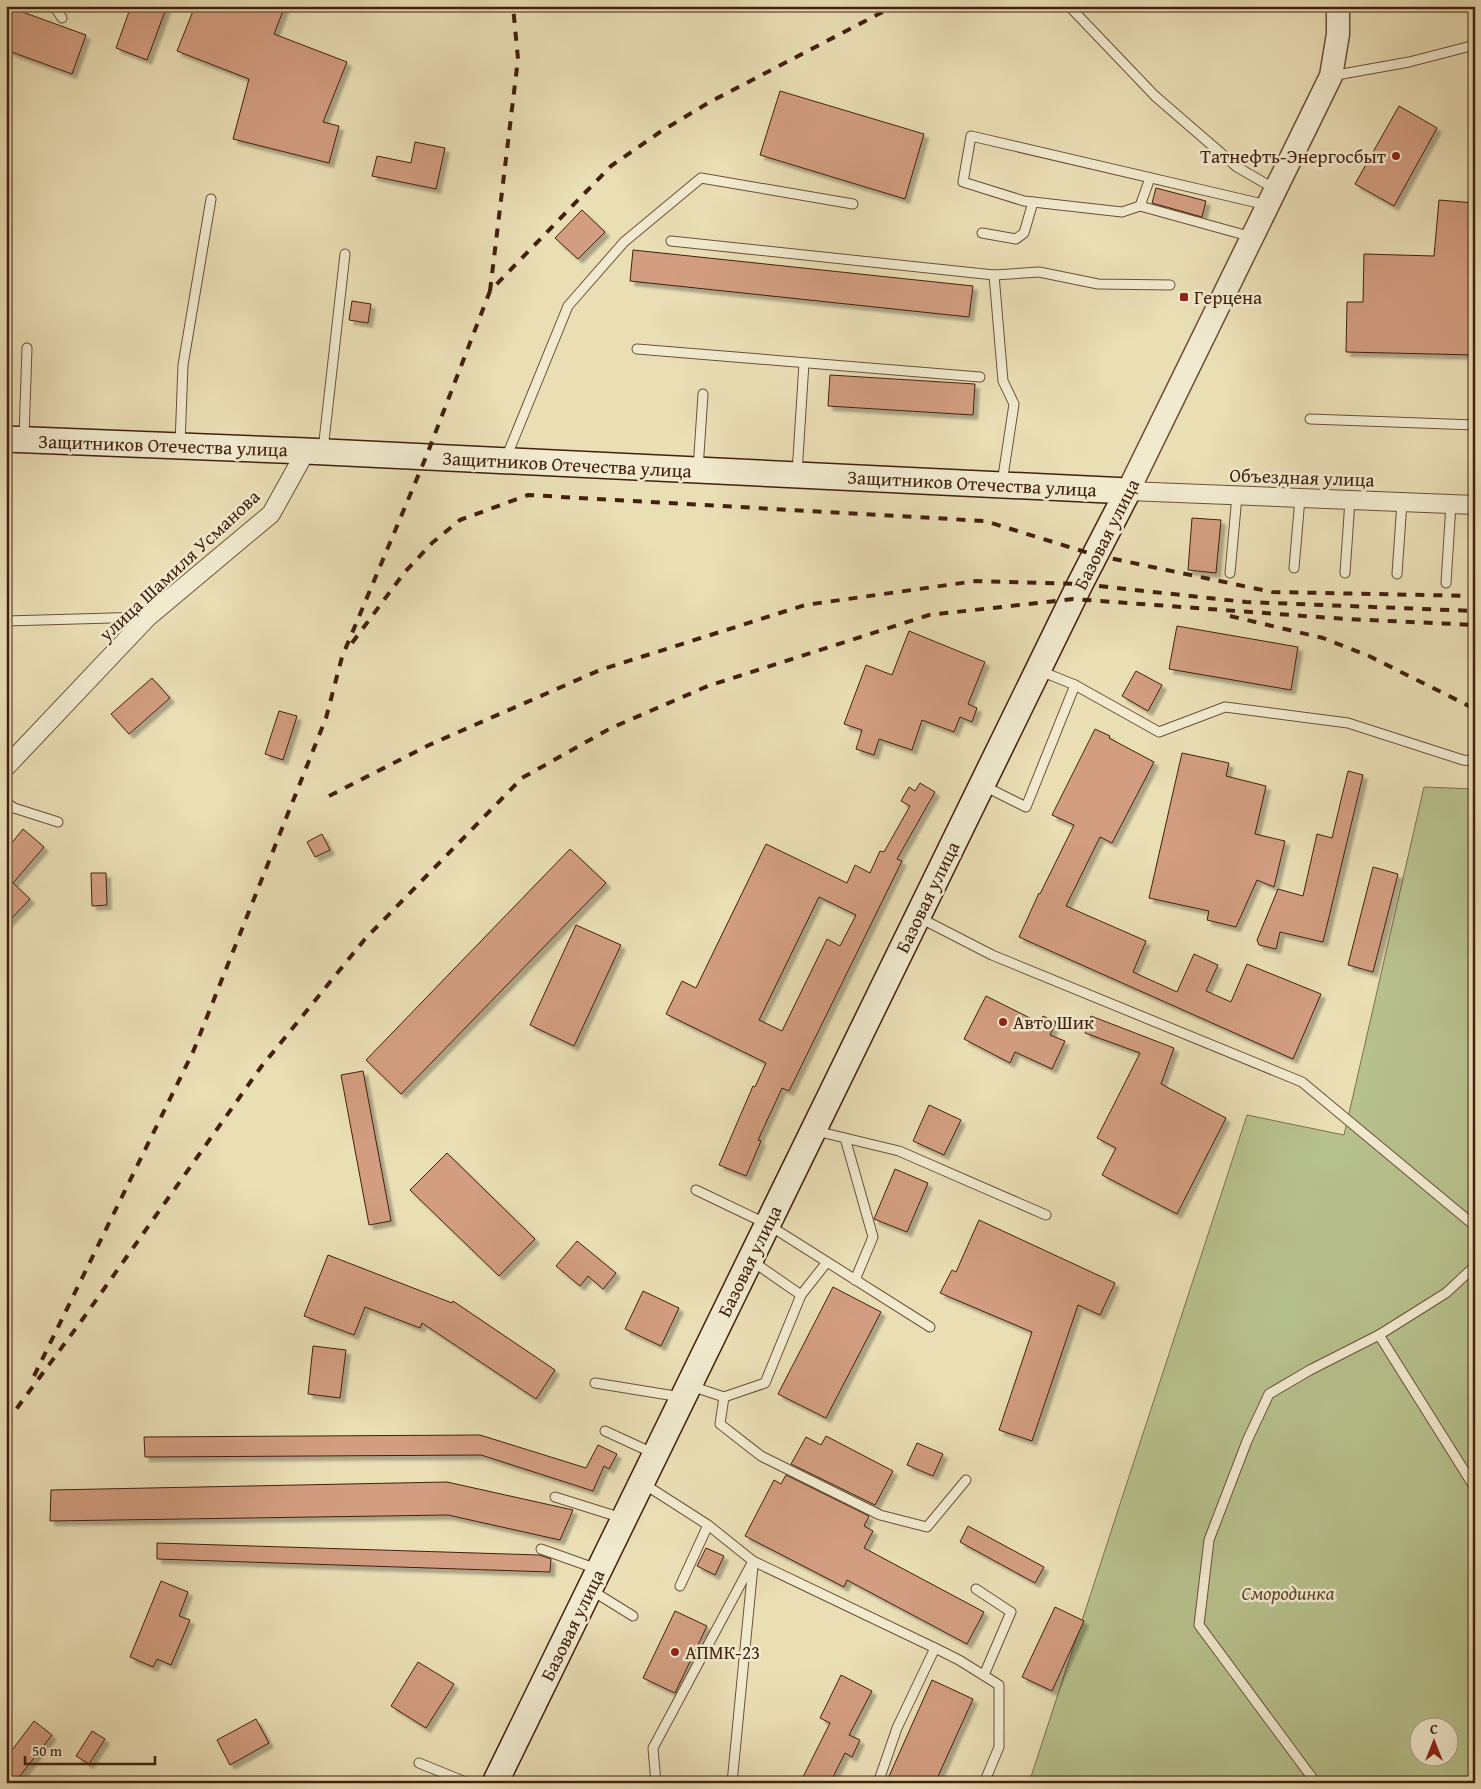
<svg xmlns="http://www.w3.org/2000/svg" width="1481" height="1789" font-family="'Gentium Book Plus',serif">
<style>
.green{fill:#b7c18d;stroke:#7c704d;fill-rule:evenodd}
.building{fill:#d29d80;stroke:#41200d;fill-rule:evenodd;filter:url(#shadow)}
.lines{fill:none;stroke-linecap:round;stroke-linejoin:round}
.service-casing{stroke:#6b5037;stroke-width:11}
.minor-casing{stroke:#6b5037;stroke-width:20}
.tertiary-casing{stroke:#6b5037;stroke-width:25}
.secondary-casing{stroke:#41200d;stroke-width:28}
.service{stroke:#f1eacf;stroke-width:9}
.minor{stroke:#f1eacf;stroke-width:18}
.tertiary{stroke:#f1eacf;stroke-width:22}
.secondary{stroke:#f1eacf;stroke-width:25}
.rail{stroke:#41200d;stroke-width:4;stroke-dasharray:9 9;stroke-linecap:butt}
.poi-dot{fill:#8f2418;stroke:#f1eacf;stroke-width:2}
.labels{text-anchor:middle;stroke-width:5;stroke-linejoin:round;paint-order:stroke}
.poi-label{font-size:19px;fill:#41200d;stroke:#f1eacf;text-anchor:start}
.street-label{font-size:19px;fill:#41200d;stroke:#f1eacf}
.park-label{font-size:19px;font-style:italic;fill:#5e482d;stroke:#f1eacf}
</style>
<defs>
<filter id="shadow"><feDropShadow dx="4.5" dy="4.5" stdDeviation="1" flood-color="#0004"/></filter>
</defs>
<rect width="100%" height="100%" fill="#eadeb5"/>
<filter id="stains"><feTurbulence type="fractalNoise" baseFrequency=".004" numOctaves="4"/><feColorMatrix values="0 0 0 0 .2 0 0 0 0 .09 0 0 0 0 .02 0 0 0 .5 -.17"/></filter>
<radialGradient id="worn" r=".72"><stop offset=".6" stop-color="#630" stop-opacity="0"/><stop offset="1" stop-color="#630" stop-opacity=".3"/></radialGradient>
<path class="green" d="M 1424,787 L 1475,789 L 1475,1783 L 1029,1783 L 1247,1115 L 1344,1135 ZM 1418,1726 L 1448,1726 L 1448,1756 L 1418,1756 Z"/>
<g class="building">
<polygon points="6,6 86,35 72,74 6,50"/>
<polygon points="131,6 167,6 147,60 116,48"/>
<polygon points="195,6 285,6 274,34 347,62 323,122 339,126 329,163 233,139 249,79 177,51"/>
<polygon points="780,91 924,134 905,199 760,155"/>
<polygon points="1399,106 1437,128 1394,206 1355,184"/>
<polygon points="415,142 445,148 436,189 372,176 377,156 411,163"/>
<polygon points="1156,188 1206,201 1202,217 1152,203"/>
<polygon points="1439,200 1475,203 1475,355 1346,352 1347,302 1363,302 1364,254 1434,256"/>
<polygon points="582,210 605,232 578,259 555,238"/>
<polygon points="633,250 973,286 969,317 630,281"/>
<polygon points="352,301 371,304 368,323 349,320"/>
<polygon points="830,375 975,384 973,415 828,406"/>
<polygon points="1192,518 1221,520 1216,573 1188,570"/>
<polygon points="1177,626 1298,647 1291,690 1169,669"/>
<polygon points="909,631 985,662 968,704 977,708 972,722 960,717 954,732 922,720 912,750 879,739 874,755 856,749 862,730 844,724 866,665 892,675"/>
<polygon points="1136,671 1162,685 1148,711 1122,696"/>
<polygon points="152,678 170,698 129,734 111,714"/>
<polygon points="279,711 297,716 283,760 265,754"/>
<polygon points="1095,729 1110,736 1109,738 1154,762 1112,843 1100,837 1066,906 1146,941 1133,972 1177,992 1194,954 1218,965 1206,991 1231,1002 1247,964 1321,994 1293,1059 1019,937 1039,893 1040,894 1074,825 1052,815"/>
<polygon points="1182,753 1229,763 1226,776 1266,786 1255,834 1285,841 1274,887 1257,880 1236,927 1207,920 1209,911 1149,898"/>
<polygon points="1348,771 1363,775 1323,942 1280,932 1276,949 1259,945 1257,940 1278,889 1303,896 1317,834 1332,838"/>
<path d="M 920,783 L 935,792 L 897,859 L 902,861 L 789,1091 L 782,1088 L 758,1140 L 761,1141 L 746,1176 L 719,1165 L 753,1086 L 755,1087 L 766,1063 L 666,1014 L 682,981 L 696,988 L 766,844 L 847,883 L 855,865 L 870,873 L 880,851 L 884,852 L 910,806 L 901,801 L 909,787 L 915,791 ZM 819,897 L 856,915 L 840,946 L 827,939 L 782,1031 L 759,1020 Z"/>
<polygon points="23,829 44,847 13,883 30,899 6,924 6,850"/>
<polygon points="322,834 330,850 315,857 307,842"/>
<polygon points="570,849 606,883 401,1094 366,1060"/>
<polygon points="1373,867 1398,874 1373,972 1348,965"/>
<polygon points="91,873 106,873 107,905 92,906"/>
<polygon points="576,925 621,945 574,1046 530,1025"/>
<polygon points="986,996 1040,1023 1043,1016 1056,1022 1050,1035 1065,1041 1052,1069 1015,1052 1010,1063 964,1039"/>
<polygon points="1091,1016 1174,1048 1161,1084 1226,1118 1177,1214 1102,1175 1116,1148 1097,1138 1140,1053 1085,1033"/>
<polygon points="363,1071 391,1221 369,1225 341,1075"/>
<polygon points="929,1105 961,1120 944,1155 913,1141"/>
<polygon points="447,1153 535,1239 499,1276 410,1190"/>
<polygon points="895,1169 928,1183 907,1232 874,1219"/>
<polygon points="979,1220 1115,1283 1100,1315 1078,1305 1032,1441 999,1430 1032,1332 940,1293 952,1270 956,1272"/>
<polygon points="577,1241 616,1273 603,1289 588,1276 580,1286 556,1266"/>
<polygon points="328,1255 452,1303 453,1301 555,1370 536,1399 422,1323 420,1328 365,1307 354,1335 304,1316"/>
<polygon points="833,1287 881,1312 826,1418 778,1394"/>
<polygon points="643,1291 679,1308 661,1346 625,1329"/>
<polygon points="313,1346 346,1350 340,1398 308,1394"/>
<polygon points="480,1435 586,1468 598,1445 617,1454 609,1469 604,1466 593,1491 481,1455 145,1457 144,1437"/>
<polygon points="826,1436 893,1471 875,1505 791,1464 806,1437 821,1445"/>
<polygon points="917,1443 943,1454 933,1476 907,1465"/>
<polygon points="786,1475 869,1516 864,1526 873,1531 864,1548 984,1612 967,1644 847,1580 844,1587 745,1536 774,1480 781,1484"/>
<polygon points="447,1482 573,1510 560,1540 448,1515 50,1521 51,1490"/>
<polygon points="968,1526 1044,1567 1035,1583 960,1542"/>
<polygon points="157,1543 539,1555 551,1559 550,1572 157,1559"/>
<polygon points="706,1548 724,1556 715,1575 697,1566"/>
<polygon points="161,1581 188,1592 179,1616 190,1620 171,1665 157,1659 153,1667 130,1657"/>
<polygon points="1055,1607 1084,1621 1052,1691 1022,1677"/>
<polygon points="675,1611 707,1626 675,1693 643,1678"/>
<polygon points="418,1662 454,1684 426,1728 391,1706"/>
<polygon points="841,1675 872,1691 849,1735 860,1740 852,1757 845,1753 830,1783 800,1783 830,1723 820,1718"/>
<polygon points="932,1680 973,1699 935,1783 886,1783"/>
<polygon points="256,1719 269,1743 230,1765 217,1740"/>
<polygon points="34,1721 52,1735 16,1781 6,1774 6,1758"/>
<polygon points="92,1731 105,1739 89,1764 76,1756"/>
</g>
<g class="lines">
<defs>
<g id="service">
<polyline points="54,6 62,18"/>
<polyline points="1069,6 1155,96 1237,167 1275,189"/>
<polyline points="1331,76 1409,62 1475,45"/>
<polyline points="1140,206 1150,178"/>
<polyline points="982,233 1016,239 1024,233 1033,202"/>
<polyline points="1252,237 1140,206 1122,212 1024,201 963,182 971,136 1267,205"/>
<polyline points="671,241 994,275 1039,272 1098,284 1170,285"/>
<polyline points="994,275 1003,381 1014,404 1002,483"/>
<polyline points="637,349 980,377"/>
<polyline points="1310,419 1475,425"/>
<polyline points="24,437 27,348"/>
<polyline points="180,444 183,365 211,199"/>
<polyline points="323,450 345,254"/>
<polyline points="506,458 568,306 624,242 701,178 853,204"/>
<polyline points="698,469 703,394"/>
<polyline points="797,473 804,363"/>
<polyline points="1294,568 1300,498"/>
<polyline points="1230,573 1237,496"/>
<polyline points="1345,573 1350,500"/>
<polyline points="1397,574 1402,502"/>
<polyline points="1446,583 1451,504"/>
<polyline points="6,621 146,617"/>
<polyline points="1038,670 1075,685 1159,732 1225,707 1348,723 1463,760 1475,761"/>
<polyline points="984,786 1026,807 1075,685"/>
<polyline points="6,802 14,808 58,822"/>
<polyline points="920,918 992,955 1302,1082 1475,1226"/>
<polyline points="816,1131 899,1151 1046,1215"/>
<polyline points="845,1138 873,1237 855,1280"/>
<polyline points="696,1190 767,1224 930,1327"/>
<polyline points="801,1295 827,1262"/>
<polyline points="1379,1335 1475,1488"/>
<polyline points="595,1383 681,1397"/>
<polyline points="691,1386 724,1397 765,1383 801,1295 752,1261"/>
<polyline points="724,1397 720,1424 761,1456 880,1515 927,1527 966,1480"/>
<polyline points="605,1431 655,1454"/>
<polyline points="644,1484 708,1525 753,1561 935,1648 959,1660 999,1685 999,1747 984,1783"/>
<polyline points="555,1497 622,1518"/>
<polyline points="541,1549 597,1569"/>
<polyline points="680,1586 708,1525"/>
<polyline points="976,1589 1011,1612 984,1675"/>
<polyline points="591,1590 633,1616"/>
<polyline points="419,1763 468,1783"/>
<polyline points="656,1783 653,1748 753,1561"/>
<polyline points="732,1783 753,1566"/>
<polyline points="878,1783 897,1728 935,1648"/>
<polyline points="1316,1783 1199,1625 1209,1540 1247,1441 1269,1394 1310,1370 1379,1335 1446,1293 1475,1266"/>
</g>
<g id="minor">
<polyline points="1128,491 1475,505"/>
<polyline points="6,767 148,617 271,514 306,451"/>
</g>
<polyline id="tertiary" points="1128,491 1331,76 1338,34 1338,6"/>
<polyline id="secondary" points="6,439 306,451 1128,491 1080,584 495,1783"/>
</defs>
<use href="#service" class="service-casing"/>
<use href="#minor" class="minor-casing"/>
<use href="#tertiary" class="tertiary-casing"/>
<use href="#secondary" class="secondary-casing"/>
<use href="#service" class="service"/>
<use href="#minor" class="minor"/>
<use href="#tertiary" class="tertiary"/>
<use href="#secondary" class="secondary"/>
<g class="rail">
<polyline points="490,291 518,59 513,6"/>
<polyline points="1230,616 1323,638 1369,656 1475,709"/>
<polyline points="352,643 404,573 432,543 460,520 528,495 985,521 1095,555 1272,592 1475,596"/>
<polyline points="329,796 429,745 600,670 805,605 976,581 1080,584 1246,602 1475,611"/>
<polyline points="34,1376 193,1052 326,718 342,657 426,457 490,291 611,166 660,132 708,103 894,6"/>
<polyline points="6,1423 82,1320 261,1067 365,939 522,778 611,728 708,686 929,615 1073,599 1346,619 1475,625"/>
</g>
</g>
<g class="poi-dot">
<circle cx="1396" cy="156" r="5"/>
<rect x="1179" y="292" width="10" height="10" rx="2.5"/>
<circle cx="1003" cy="1022" r="5"/>
<circle cx="675" cy="1652" r="5"/>
</g>
<g class="labels">
<g class="poi-label">
<text x="1386" y="163" text-anchor="end">Татнефть-Энергосбыт</text>
<text x="1194" y="304">Герцена</text>
<text x="1013" y="1029">Авто Шик</text>
<text x="685" y="1659">АПМК-23</text>
</g>
<g class="street-label">
<text transform="translate(163 445) rotate(2)" y="7">Защитников Отечества улица</text>
<text transform="translate(567 464) rotate(3)" y="7">Защитников Отечества улица</text>
<text transform="translate(1302 477) rotate(2)" y="7">Объездная улица</text>
<text transform="translate(972 483) rotate(3)" y="7">Защитников Отечества улица</text>
<text transform="translate(1106 534) rotate(-63)" y="7">Базовая улица</text>
<text transform="translate(179 565) rotate(-43)" y="7">улица Шамиля Усманова</text>
<text transform="translate(927 897) rotate(-64)" y="7">Базовая улица</text>
<text transform="translate(749 1261) rotate(-64)" y="7">Базовая улица</text>
<text transform="translate(572 1625) rotate(-64)" y="7">Базовая улица</text>
</g>
<g class="park-label">
<text x="1288" y="1600">Смородинка</text>
</g>
</g>
<rect width="1481" height="1789" fill="none" stroke="#eadeb5" stroke-width="25"/>
<rect x="8" y="8" width="1466" height="1774" fill="none" stroke="#41200d" stroke-width="2.5"/>
<rect x="12" y="12" width="1456" height="1764" fill="none" stroke="#41200d"/>
<g transform="translate(1434 1742)"><circle r="24" fill="#f1eacf" stroke="#ab9981"/>
<path d="M0-4L9 19L0 12L-9 19Z" fill="#8f2418"/>
<text y="-8" font-size="14" font-weight="bold" text-anchor="middle" fill="#41200d">С</text>
</g>
<path d="M25 1756v8h130v-8" fill="none" stroke="#41200d" stroke-width="2.5"/>
<text x="32" y="1756" font-size="15" fill="#41200d" stroke="#f1eacf" stroke-width="4" paint-order="stroke">50 m</text>
<rect width="100%" height="100%" filter="url(#stains)"/>
<rect width="100%" height="100%" fill="url(#worn)"/>
</svg>
